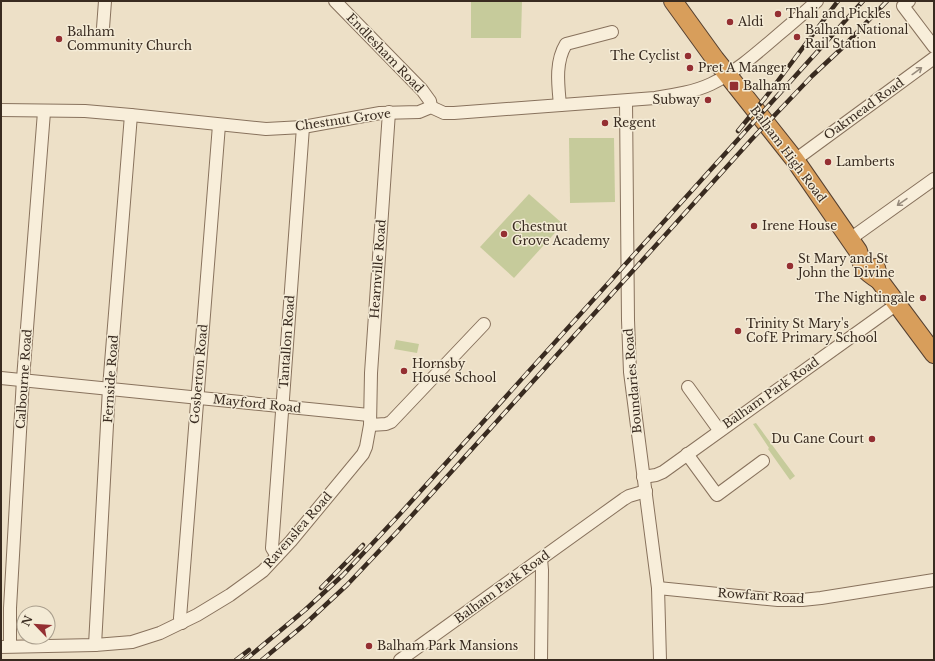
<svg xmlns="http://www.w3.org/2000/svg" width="935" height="661" font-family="'Libre Baskerville',serif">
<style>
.green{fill:#c6cb9b}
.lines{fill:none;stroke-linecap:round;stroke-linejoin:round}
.minor-casing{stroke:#88725d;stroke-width:14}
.highway-casing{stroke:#564131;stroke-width:20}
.minor{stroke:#f8eeda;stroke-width:12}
.highway{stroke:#d89e5b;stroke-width:18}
.rail-casing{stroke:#392b20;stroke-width:4.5}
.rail{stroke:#f4ebd6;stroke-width:3;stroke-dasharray:9;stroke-linecap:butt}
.oneway{stroke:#988c7d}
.poi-dot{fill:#942f32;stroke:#f4ebd6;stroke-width:1.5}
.labels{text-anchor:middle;stroke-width:3;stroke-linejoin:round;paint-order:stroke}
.poi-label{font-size:12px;fill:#392b20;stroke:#f4ebd6;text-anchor:start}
.street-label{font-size:12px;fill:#392b20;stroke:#f4ebd6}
</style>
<rect width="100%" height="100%" fill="#ede0c7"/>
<g class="green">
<polygon points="471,1 522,1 521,38 471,38"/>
<polygon points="569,138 614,138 615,202 570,203"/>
<polygon points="529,194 563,224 514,278 480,247"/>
<polygon points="396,340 419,344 417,353 394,349"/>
<polygon points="756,423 795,476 790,480 768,449 769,448 753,424"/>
</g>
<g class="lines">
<defs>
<g id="minor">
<polyline points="335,1 422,90 430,101 431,107"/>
<polyline points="909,1 903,6 934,47"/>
<polyline points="103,28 105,1"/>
<polyline points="626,101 628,320 630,372 658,588 660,660"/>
<path d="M 560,105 C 558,84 555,62 566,44 L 612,32"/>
<path d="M 1,110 L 85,111 L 131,115 L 266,129 L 303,127 L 380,113 L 419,112 L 431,107 L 444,113 L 454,113 L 655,98 C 674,95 694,92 711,84 C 736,72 757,53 778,35 C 791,24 804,13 817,1"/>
<polyline points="795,160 934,58"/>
<polyline points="850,239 934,179"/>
<polyline points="1,378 369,415"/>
<polyline points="688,387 719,430"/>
<polyline points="370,425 386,424 391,422 484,324"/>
<polyline points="687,454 717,495 763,461"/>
<polyline points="643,477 656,475 663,472 897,304"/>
<polyline points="277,556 272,548 303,127"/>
<polyline points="541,559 542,570 541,660"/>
<polyline points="658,588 778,600 802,600 821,598 934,580"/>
<polyline points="182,623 180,618 219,125"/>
<polyline points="95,645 109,388 131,115"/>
<polyline points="10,646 10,608 23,379 44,112"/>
<polyline points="1,647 95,645 132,642 160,633 197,615 230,595 263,571 291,541 363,454 366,447 370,425 371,373 389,112"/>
<polyline points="400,660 624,499 629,496 646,491"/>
</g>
<g id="highway">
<path d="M 673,1 L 715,59 L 795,160 L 858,251 C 863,268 863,270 879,280"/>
<polyline points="876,268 879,280 934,354"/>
</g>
</defs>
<use href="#minor" class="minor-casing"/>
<use href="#highway" class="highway-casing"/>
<use href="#minor" class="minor"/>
<use href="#highway" class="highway"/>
<defs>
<g id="rail">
<polyline points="738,131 765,98 838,1"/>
<polyline points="321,588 363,545"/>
<polyline points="236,660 249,650"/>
<polyline points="245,660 305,610 343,575 399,515 863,1"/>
<polyline points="262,660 304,625 347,585 397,532 751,140 812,76 842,48 887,1"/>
</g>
</defs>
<use href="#rail" class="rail-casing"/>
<use href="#rail" class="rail"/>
</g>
<defs><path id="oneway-shaft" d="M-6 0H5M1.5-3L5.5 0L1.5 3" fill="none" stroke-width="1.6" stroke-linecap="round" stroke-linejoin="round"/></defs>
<g class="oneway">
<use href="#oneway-shaft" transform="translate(917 71) rotate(-36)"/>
<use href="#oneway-shaft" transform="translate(902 202) rotate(145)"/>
</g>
<g class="poi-dot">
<circle cx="778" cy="14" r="4"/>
<circle cx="730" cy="22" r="4"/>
<circle cx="797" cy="37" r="4"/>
<circle cx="59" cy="39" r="4"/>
<circle cx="688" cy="56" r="4"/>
<circle cx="690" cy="68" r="4"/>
<rect x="729" y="81" width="10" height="10" rx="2"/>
<circle cx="708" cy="100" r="4"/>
<circle cx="605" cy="123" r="4"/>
<circle cx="828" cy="162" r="4"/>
<circle cx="754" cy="226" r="4"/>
<circle cx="504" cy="234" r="4"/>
<circle cx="790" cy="266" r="4"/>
<circle cx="923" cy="298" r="4"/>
<circle cx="738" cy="331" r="4"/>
<circle cx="404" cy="371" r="4"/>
<circle cx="872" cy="439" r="4"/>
<circle cx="369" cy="646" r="4"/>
</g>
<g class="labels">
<g class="poi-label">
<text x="786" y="18">Thali and Pickles</text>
<text x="738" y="26">Aldi</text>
<text x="805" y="34">Balham National<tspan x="805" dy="14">Rail Station</tspan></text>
<text x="67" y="36">Balham<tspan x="67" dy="14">Community Church</tspan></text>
<text x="680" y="60" text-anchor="end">The Cyclist</text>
<text x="698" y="72">Pret A Manger</text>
<text x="743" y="90">Balham</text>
<text x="700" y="104" text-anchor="end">Subway</text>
<text x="613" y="127">Regent</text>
<text x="836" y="166">Lamberts</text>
<text x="762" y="230">Irene House</text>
<text x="512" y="231">Chestnut<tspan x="512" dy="14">Grove Academy</tspan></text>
<text x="798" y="263">St Mary and St<tspan x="798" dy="14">John the Divine</tspan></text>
<text x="915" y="302" text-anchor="end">The Nightingale</text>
<text x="746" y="328">Trinity St Mary's<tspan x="746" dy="14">CofE Primary School</tspan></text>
<text x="412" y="368">Hornsby<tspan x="412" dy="14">House School</tspan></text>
<text x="864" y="443" text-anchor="end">Du Cane Court</text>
<text x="377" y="650">Balham Park Mansions</text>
</g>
<g class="street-label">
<text transform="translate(385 53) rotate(46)" y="4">Endlesham Road</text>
<text transform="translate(864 109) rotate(-36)" y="4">Oakmead Road</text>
<text transform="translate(343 120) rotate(-8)" y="4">Chestnut Grove</text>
<text transform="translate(788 154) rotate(53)" y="4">Balham High Road</text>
<text transform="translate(378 269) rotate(-86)" y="4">Hearnville Road</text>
<text transform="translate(287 342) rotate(-86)" y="4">Tantallon Road</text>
<text transform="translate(199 374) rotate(-85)" y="4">Gosberton Road</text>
<text transform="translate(24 379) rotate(-86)" y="4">Calbourne Road</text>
<text transform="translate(111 379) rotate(-86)" y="4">Fernside Road</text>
<text transform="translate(633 381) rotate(-95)" y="4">Boundaries Road</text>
<text transform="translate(771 393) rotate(-35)" y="4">Balham Park Road</text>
<text transform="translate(257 404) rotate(6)" y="4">Mayford Road</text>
<text transform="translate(298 530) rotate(-49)" y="4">Ravenslea Road</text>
<text transform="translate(502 587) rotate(-36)" y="4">Balham Park Road</text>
<text transform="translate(761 596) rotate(4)" y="4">Rowfant Road</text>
</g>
</g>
<rect width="935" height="661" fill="none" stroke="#392b20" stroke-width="4"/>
<g transform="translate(36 625) rotate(295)"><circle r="19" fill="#f4ebd6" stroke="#a99e8d"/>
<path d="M0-3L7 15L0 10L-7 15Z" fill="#942f32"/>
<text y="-6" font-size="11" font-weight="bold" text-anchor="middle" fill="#392b20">N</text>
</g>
</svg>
